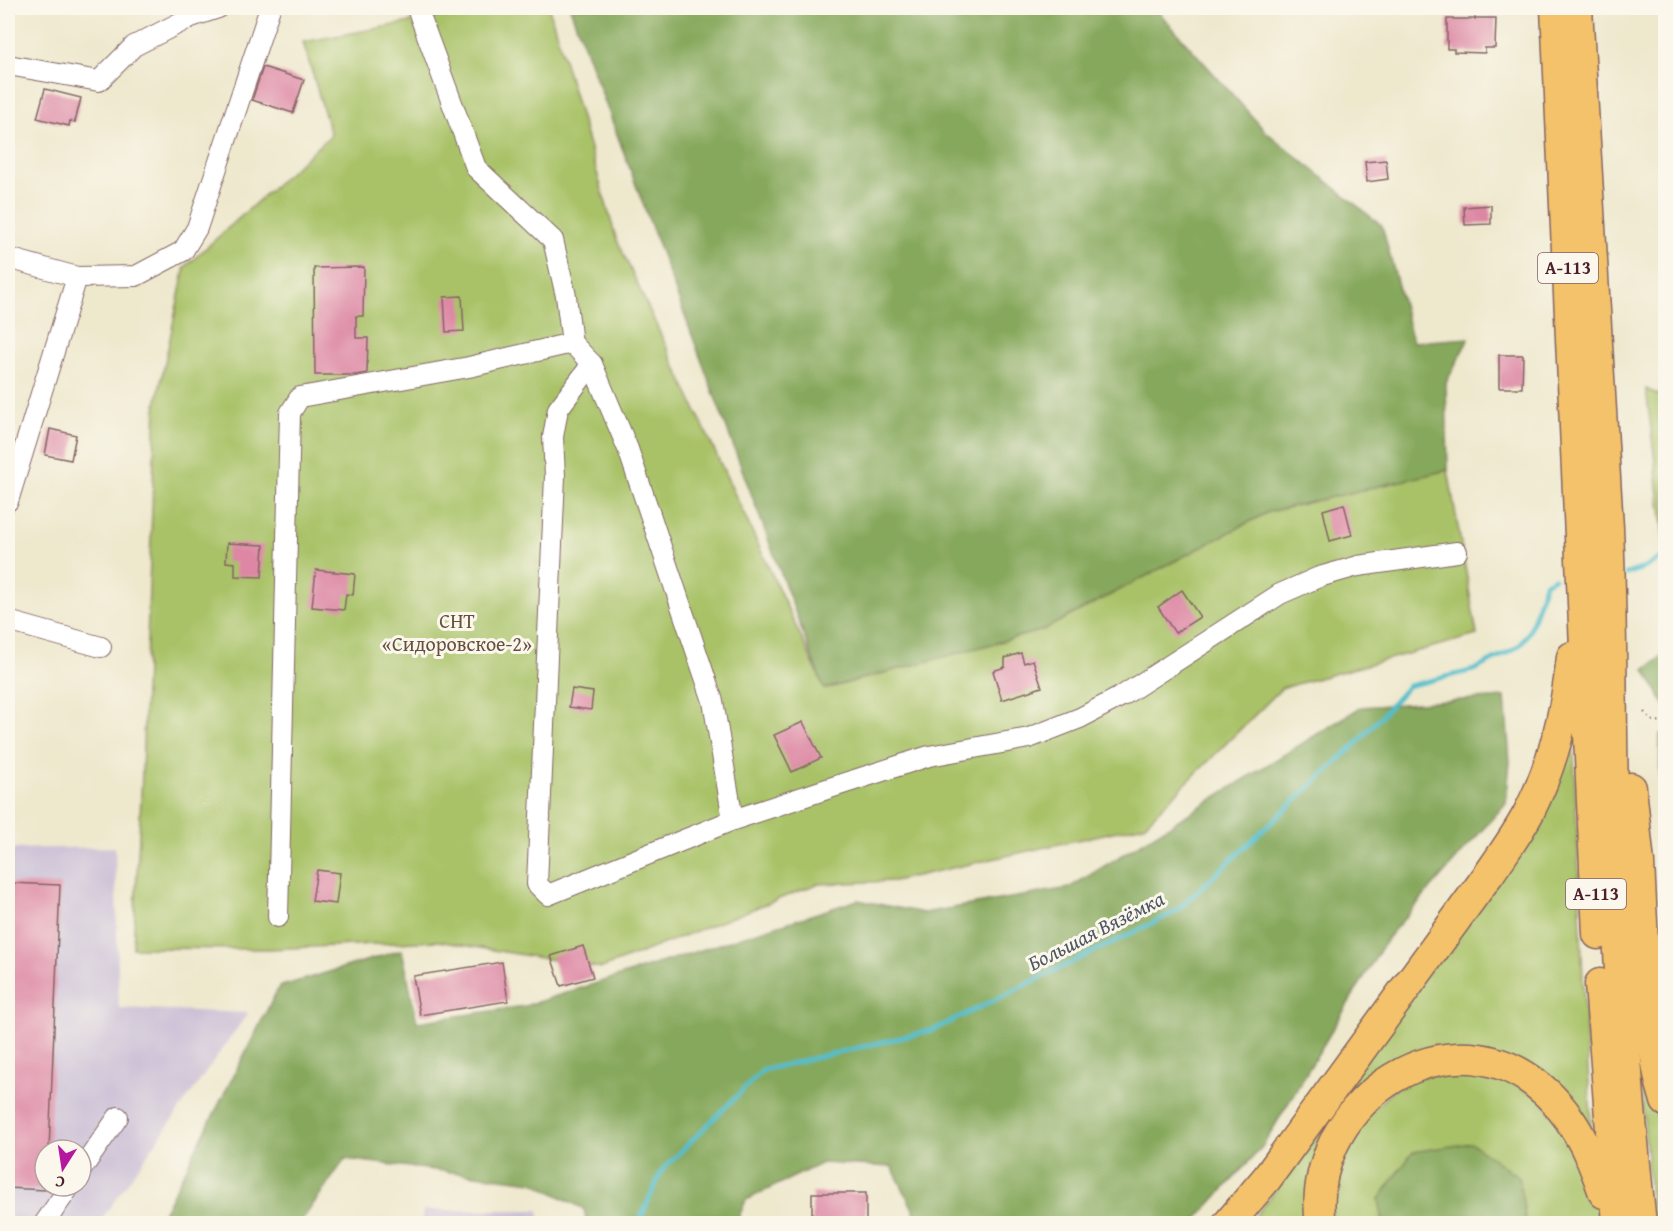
<svg xmlns="http://www.w3.org/2000/svg" width="1673" height="1231" font-family="'Gentium Book Plus',serif">
<style>
.industrial{fill:#cabfd6;fill-rule:evenodd}
.green{fill:#a9c268;stroke:#7a704a;stroke-width:1.5}
.forest{fill:#86a85c;stroke:#686444;stroke-width:1.5}
.lines{fill:none;stroke-linecap:round;stroke-linejoin:round}
.stream{stroke:#52becc;stroke-width:4.5}
.building{fill:#dd87a4}
.minor-casing{stroke:#836564;stroke-width:22}
.highway-casing{stroke:#836564;stroke-width:33}
.path{stroke:#836564;stroke-width:2;stroke-dasharray:1.5 4.5;stroke-linecap:butt}
.minor{stroke:#fff;stroke-width:20}
.highway{stroke:#f4c26a;stroke-width:30}
.labels{text-anchor:middle;stroke-width:6;stroke-linejoin:round;paint-order:stroke}
.shield{fill:#fbf7ec;stroke:#7f6065;stroke-width:1.5}
.shield-label{font-size:18px;font-weight:bold;fill:#4a1f2b}
.park-label{font-size:20px;fill:#66503d;stroke:#fbf7ec}
.water-label{font-size:21px;font-style:italic;fill:#4d5763;stroke:#fbf7ec}
</style>
<rect width="100%" height="100%" fill="#fbf7ec"/>
<filter id="ink" filterUnits="userSpaceOnUse"><feTurbulence type="fractalNoise" baseFrequency=".0167" numOctaves="2"/><feDisplacementMap in="SourceGraphic" scale="12" xChannelSelector="R" yChannelSelector="G"/><feConvolveMatrix kernelMatrix="1 2 1 2 8 2 1 2 1" color-interpolation-filters="sRGB"/></filter>
<filter id="wash" filterUnits="userSpaceOnUse"><feTurbulence type="fractalNoise" baseFrequency=".008" numOctaves="4" result="noise"/><feDisplacementMap in="SourceGraphic" scale="24" xChannelSelector="R" yChannelSelector="G"/><feGaussianBlur stdDeviation="1.35" result="paint"/><feColorMatrix in="noise" values="0 0 0 0 0 0 0 0 0 0 0 0 0 0 0 0 0 1.4 0 .05"/><feComposite in="paint" operator="in"/></filter>
<g filter="url(#wash)">
<rect width="100%" height="100%" fill="#eee8cd"/>
<g class="industrial">
<path d="M 115,847 L 119,1008 L 248,1013 L 99,1223 L 8,1223 L 8,849 ZM 45,1150 L 81,1150 L 81,1186 L 45,1186 Z"/>
<rect x="423" y="1210" width="116" height="13"/>
</g>
<g class="green">
<polygon points="486,8 549,8 616,238 825,689 1043,630 1268,512 1448,470 1477,635 1282,688 1144,825 894,881 817,884 602,968 438,941 269,949 133,948 141,798 156,405 185,267 331,135 303,42"/>
<polygon points="1646,389 1665,398 1665,542"/>
<polygon points="1573,731 1583,982 1592,1136 1533,1069 1388,1066 1309,1223 1249,1224 1301,1158 1329,1115"/>
<polygon points="1637,1033 1654,1108 1665,1141 1665,1223 1652,1223"/>
<polygon points="1481,1068 1542,1098 1597,1188 1603,1223 1333,1224 1331,1196 1348,1133 1405,1079"/>
</g>
<g class="forest">
<polygon points="570,8 1155,8 1265,131 1382,226 1413,342 1469,338 1446,383 1448,470 1268,512 1043,630 824,689"/>
<polygon points="1665,654 1665,706 1645,670"/>
<polygon points="1505,697 1510,762 1506,803 1388,937 1262,1147 1193,1223 920,1223 892,1167 822,1163 746,1200 736,1223 587,1223 584,1209 533,1182 345,1159 300,1223 158,1223 279,987 402,950 417,1022 525,1006 858,900 924,913 1069,888 1361,707"/>
<polygon points="1665,733 1666,733 1665,848 1660,813 1660,734"/>
<polygon points="1471,1143 1519,1177 1526,1223 1383,1223 1379,1199 1413,1152"/>
</g>
<g class="lines">
<g class="stream">
<polyline points="1626,574 1644,568 1666,555"/>
<polyline points="638,1224 662,1170 763,1070 933,1030 1175,912 1357,743 1408,686 1474,670 1513,650 1521,644 1530,630 1545,583 1554,578"/>
</g>
</g>
<g id="blocks">
<g class="building">
<polygon points="1475,18 1496,18 1495,48 1485,48 1485,53 1454,52 1454,49 1447,49 1447,19 1475,19"/>
<polygon points="263,67 304,80 293,113 252,100"/>
<polygon points="45,89 81,98 75,122 70,121 69,126 37,118"/>
<polygon points="1386,160 1388,179 1367,182 1365,162"/>
<polygon points="1491,205 1491,224 1465,225 1464,207"/>
<polygon points="364,267 363,316 356,316 356,338 368,338 367,373 356,375 315,375 314,268"/>
<polygon points="462,296 464,331 446,332 444,297"/>
<polygon points="1499,355 1523,355 1522,388 1499,388"/>
<polygon points="50,429 76,435 71,460 45,455"/>
<polygon points="1344,504 1352,535 1330,541 1323,510"/>
<polygon points="227,543 264,545 262,577 235,576 235,563 226,562"/>
<polygon points="316,570 355,574 353,595 346,594 344,610 312,607"/>
<polygon points="1182,590 1200,617 1175,633 1158,607"/>
<polygon points="1021,653 1024,663 1033,660 1042,687 1002,700 993,671 1005,667 1005,658"/>
<polygon points="572,689 593,692 591,710 569,707"/>
<polygon points="803,722 821,758 792,772 774,735"/>
<polygon points="317,870 340,873 336,904 312,901"/>
<polygon points="8,883 60,885 49,1150 45,1150 45,1190 8,1188"/>
<polygon points="583,946 593,977 561,986 551,956"/>
<polygon points="502,962 508,1001 420,1015 413,976"/>
<polygon points="812,1193 866,1193 866,1223 812,1224"/>
</g>
</g>
</g>
<g filter="url(#ink)">
<use href="#blocks" fill-opacity="0" stroke="#836564" stroke-width="1.5"/>
<g class="lines">
<defs>
<g id="minor">
<polyline points="417,8 476,168 553,240 566,296 572,343 592,364 628,449 713,701 733,820"/>
<polyline points="8,65 99,81 134,46 191,17 218,8"/>
<polyline points="8,258 77,277 136,276 183,251 197,228 270,8"/>
<polyline points="592,364 558,409 553,437 555,476 537,884 548,895 733,820 836,786 929,756 1029,738 1080,718 1122,696 1280,594 1319,577 1358,566 1457,552"/>
<polyline points="8,501 77,277"/>
<polyline points="8,621 101,647"/>
<polyline points="278,917 290,413 300,397 469,367 572,343"/>
<polyline points="81,1170 118,1117"/>
<polyline points="44,1224 70,1186"/>
</g>
<g id="highway">
<polyline points="1556,8 1598,934"/>
<path d="M 1577,8 L 1608,528 C 1612,618 1611,707 1613,797 C 1616,939 1626,1082 1641,1224"/>
<polyline points="1631,788 1639,863 1646,1001 1660,1080 1666,1101"/>
<polyline points="1600,984 1618,1224"/>
<path d="M 1228,1224 L 1267,1178 L 1489,874 C 1503,854 1518,833 1529,812 C 1554,763 1566,711 1572,657"/>
<path d="M 1321,1224 C 1304,1111 1437,1009 1535,1083 C 1571,1110 1590,1151 1604,1193"/>
</g>
</defs>
<use href="#minor" class="minor-casing"/>
<use href="#highway" class="highway-casing"/>
<polyline class="path" points="1644,712 1649,718 1655,722 1666,720"/>
<use href="#minor" class="minor"/>
<use href="#highway" class="highway"/>
</g>
</g>
<g class="labels">
<g class="shield">
<rect x="1538" y="253" width="60" height="30" rx="4.5"/>
<rect x="1566" y="879" width="60" height="30" rx="4.5"/>
</g>
<g class="shield-label">
<text x="1568" y="274">А-113</text>
<text x="1596" y="900">А-113</text>
</g>
<g class="park-label">
<text x="457" y="628">СНТ<tspan x="457" dy="23">«Сидоровское-2»</tspan></text>
</g>
<g class="water-label">
<text transform="translate(1096 931) rotate(-27)" y="7">Большая Вязёмка</text>
</g>
</g>
<rect width="1673" height="1231" fill="none" stroke="#fbf7ec" stroke-width="30"/>
<g transform="translate(63 1168) rotate(192)"><circle r="28" fill="#fbf7ec" stroke="#b4a19f" stroke-width="1.5"/>
<path d="M0-4.5L10 22L0 15L-10 22Z" fill="#b5179e"/>
<text y="-9" font-size="16" font-weight="bold" text-anchor="middle" fill="#4a1f2b">С</text>
</g>
</svg>
